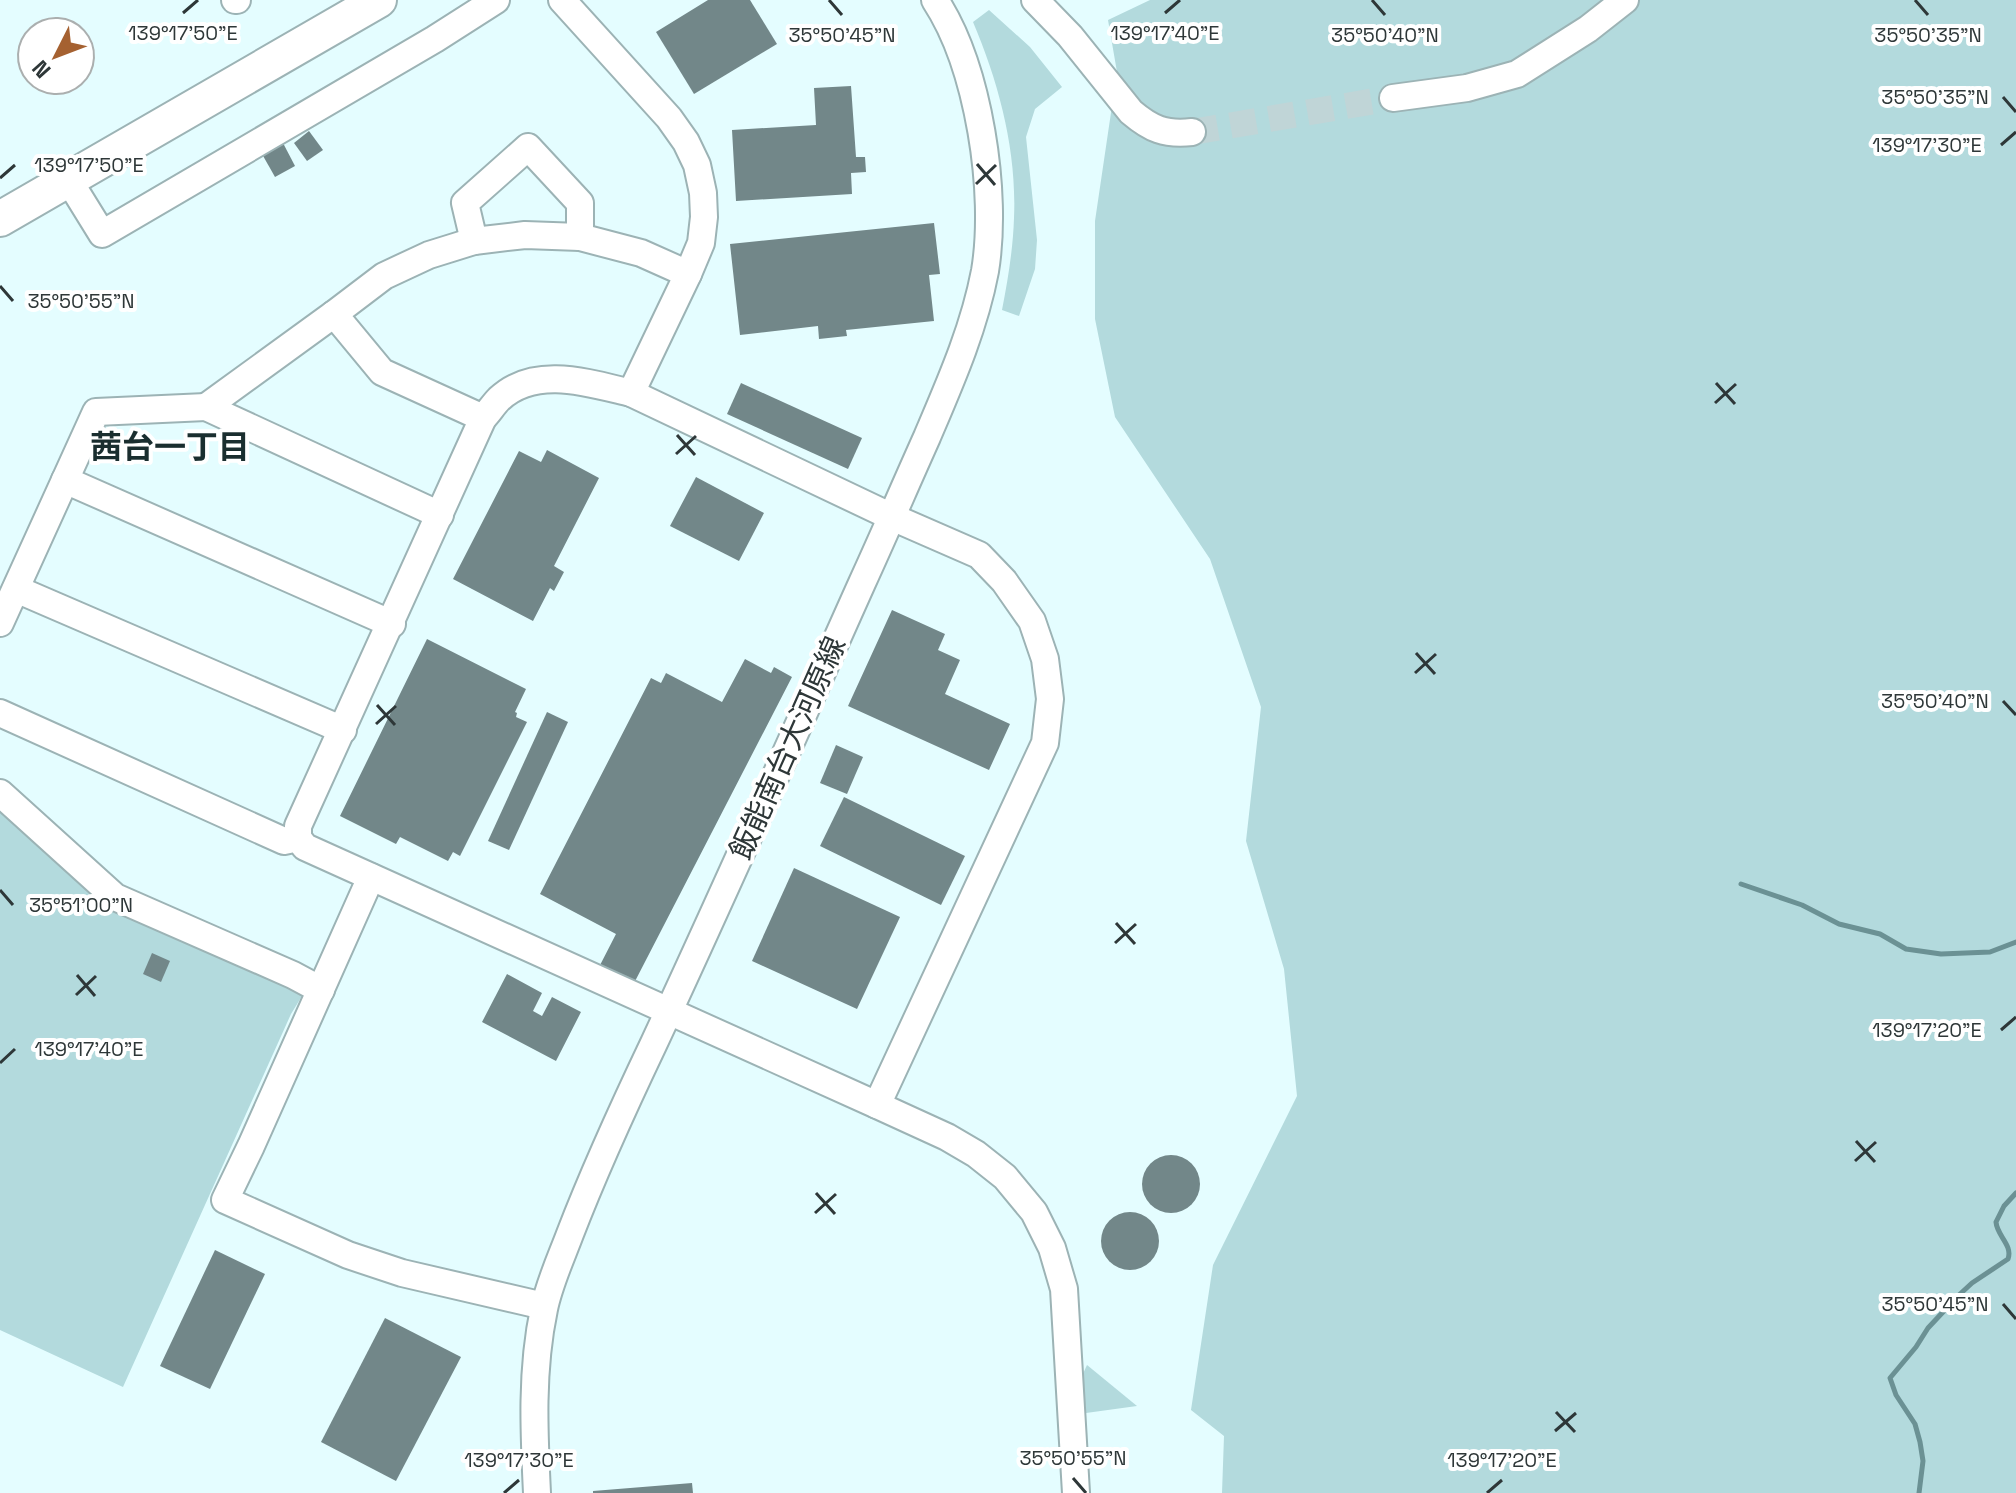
<svg xmlns="http://www.w3.org/2000/svg" width="2016" height="1493" font-family="'Space Grotesk','Noto Sans JP',sans-serif">
<style>
.green{fill:#b3dadd}
.lines{fill:none;stroke-linecap:round;stroke-linejoin:round}
.stream{stroke:#6b9194;stroke-width:5}
.building{fill:#728789}
.minor-tunnel{stroke:#c0d5d7;stroke-width:26;stroke-dasharray:26 13;stroke-linecap:butt}
.minor-casing{stroke:#9cb3b5;stroke-width:30}
.major-casing{stroke:#9cb3b5;stroke-width:38}
.minor{stroke:#fff;stroke-width:26}
.major{stroke:#fff;stroke-width:34}
.ticks{fill:none;stroke:#2e3738;stroke-width:3}
.labels{text-anchor:middle;stroke-width:8;stroke-linejoin:round;paint-order:stroke}
.street-label{font-size:30px;fill:#2e3738;stroke:#fff}
.neighbourhood-label{font-size:32px;font-weight:bold;fill:#1a2e2f;stroke:#fff}
.ticks-label{font-size:20px;text-anchor:middle;fill:#2e3738;stroke:#fff;stroke-width:8;stroke-linejoin:round;paint-order:stroke}
</style>
<rect width="100%" height="100%" fill="#e4fdff"/>
<g class="green">
<polygon points="1150,0 2016,0 2016,1493 1222,1493 1224,1436 1191,1410 1213,1265 1297,1096 1284,969 1246,841 1261,707 1210,559 1115,417 1095,319 1095,221 1117,72 1108,20"/>
<path d="M 989,10 L 1030,47 L 1062,87 L 1035,109 L 1026,137 L 1037,240 L 1035,269 L 1019,316 L 1002,310 C 1008,279 1013,249 1014,218 C 1017,151 999,83 973,22 Z"/>
<polygon points="0,803 52,851 299,988 302,996 291,1014 123,1387 0,1330"/>
<polygon points="1087,1365 1137,1406 1086,1413 1082,1376"/>
</g>
<g class="lines">
<g class="stream">
<polyline points="1741,884 1802,905 1839,924 1880,934 1906,949 1941,954 1990,952 2016,942"/>
<path d="M 1919,1493 L 1923,1461 L 1920,1442 L 1915,1424 L 1896,1395 L 1890,1378 L 1916,1347 L 1928,1328 L 1959,1295 L 1972,1283 L 2008,1259 C 2013,1245 1997,1236 1996,1222 L 2004,1206 L 2016,1193"/>
</g>
</g>
<g class="building">
<polygon points="708,0 750,0 777,44 694,94 656,32"/>
<polygon points="851,86 856,157 865,157 866,172 851,173 852,194 736,201 732,130 816,125 814,88"/>
<polygon points="309,131 323,150 307,161 294,143"/>
<polygon points="283,143 295,166 275,177 262,154"/>
<polygon points="934,223 940,274 929,275 934,321 846,330 847,336 819,339 818,326 740,335 730,244"/>
<polygon points="741,383 862,438 848,469 727,414"/>
<polygon points="547,450 599,478 554,566 564,572 554,591 550,588 533,621 453,579 519,451 541,462"/>
<polygon points="696,477 764,513 739,561 670,526"/>
<polygon points="892,610 945,634 938,650 960,660 945,694 1010,724 989,770 848,706"/>
<polygon points="427,639 526,689 515,712 517,713 516,717 527,722 460,856 453,852 448,861 400,837 396,844 340,816"/>
<polygon points="745,659 771,673 774,667 792,677 631,989 597,971 616,934 540,894 651,678 661,683 666,673 722,702"/>
<polygon points="547,712 568,722 509,850 488,841"/>
<polygon points="836,745 863,757 847,794 820,783"/>
<polygon points="844,797 965,856 941,905 820,846"/>
<polygon points="794,868 900,917 857,1009 752,961"/>
<polygon points="152,953 170,961 161,982 143,974"/>
<polygon points="507,974 542,993 533,1011 542,1016 552,997 581,1012 556,1061 482,1022"/>
<circle cx="1171" cy="1184" r="29"/>
<circle cx="1130" cy="1241" r="29"/>
<polygon points="215,1250 265,1274 210,1389 160,1366"/>
<polygon points="385,1318 461,1357 396,1481 321,1442"/>
<polygon points="692,1483 693,1493 593,1493 593,1491"/>
</g>
<g class="lines">
<polyline class="minor-tunnel" points="1192,132 1393,98"/>
<defs>
<g id="minor">
<polyline points="235,0 237,0"/>
<polyline points="562,0 669,118 686,142 697,165 703,193 704,217 701,243 688,274 631,393"/>
<path d="M 1035,0 L 1070,36 L 1131,112 C 1151,129 1165,135 1192,132"/>
<polyline points="1393,98 1467,88 1517,74 1588,29 1625,0"/>
<polyline points="68,179 102,234 435,39 496,0"/>
<polyline points="474,241 465,203 528,147 580,203 580,237"/>
<polyline points="334,314 206,407 440,515"/>
<polyline points="483,418 382,372 334,314 384,276 429,255 474,241 525,235 580,237 641,253 688,274"/>
<polyline points="65,480 392,624"/>
<polyline points="16,589 343,730"/>
<polyline points="0,623 96,412 206,407"/>
<polyline points="0,713 284,841 298,838 305,847 877,1105 947,1137 976,1154 1005,1177 1034,1212 1052,1248 1064,1289 1076,1493"/>
<polyline points="0,793 115,897 293,975 321,990"/>
<path d="M 298,838 L 298,826 L 483,418 C 489,412 493,405 499,399 C 535,365 589,383 631,393 L 892,517 L 979,555 L 1004,581 L 1032,621 L 1045,659 L 1050,699 L 1045,743 L 877,1105"/>
<polyline points="371,877 251,1146 225,1200 348,1255 402,1273 544,1306"/>
<path d="M 537,1493 C 534,1432 531,1370 544,1309 C 549,1284 561,1258 570,1234 C 595,1169 624,1106 654,1043 C 725,891 793,737 862,583 C 884,535 905,486 927,437 C 950,383 974,329 985,271 C 998,193 979,67 935,0"/>
</g>
<polyline id="major" points="0,219 379,0"/>
</defs>
<use href="#minor" class="minor-casing"/>
<use href="#major" class="major-casing"/>
<use href="#minor" class="minor"/>
<use href="#major" class="major"/>
</g>
<path class="ticks" d="M 829,0 L 842,15M 1372,0 L 1385,15M 1915,0 L 1928,15M 183,13 L 198,0M 1165,13 L 1180,0M 2003,97 L 2016,112M 2001,145 L 2016,132M 977,164 L 995,185M 0,178 L 15,165M 976,184 L 996,165M 0,286 L 13,301M 1716,383 L 1735,404M 1715,403 L 1736,384M 677,435 L 695,455M 676,454 L 696,436M 1416,653 L 1435,674M 1415,673 L 1436,654M 2003,701 L 2016,715M 377,705 L 395,725M 376,724 L 396,706M 0,890 L 13,905M 1116,923 L 1135,944M 1115,943 L 1136,924M 77,975 L 95,996M 76,995 L 96,976M 2001,1030 L 2016,1017M 0,1063 L 15,1049M 1856,1141 L 1875,1162M 1855,1161 L 1876,1142M 816,1193 L 835,1214M 815,1213 L 836,1194M 2003,1304 L 2016,1319M 1556,1412 L 1575,1432M 1555,1431 L 1576,1413M 1073,1478 L 1086,1493M 504,1493 L 519,1480M 1487,1493 L 1502,1480"/>
<g class="labels">
<g class="street-label">
<text transform="translate(788 748) rotate(-66)" y="10">飯能南台大河原線</text>
</g>
<g class="neighbourhood-label">
<text x="170" y="458">茜台一丁目</text>
</g>
</g>
<g class="ticks-label">
<text x="183" y="40">139°17'50"E</text>
<text x="1165" y="40">139°17'40"E</text>
<text x="1385" y="42">35°50'40"N</text>
<text x="1928" y="42">35°50'35"N</text>
<text x="842" y="42">35°50'45"N</text>
<text x="1935" y="104">35°50'35"N</text>
<text x="1927" y="152">139°17'30"E</text>
<text x="89" y="172">139°17'50"E</text>
<text x="81" y="308">35°50'55"N</text>
<text x="1935" y="708">35°50'40"N</text>
<text x="81" y="912">35°51'00"N</text>
<text x="1927" y="1037">139°17'20"E</text>
<text x="89" y="1056">139°17'40"E</text>
<text x="1935" y="1311">35°50'45"N</text>
<text x="1073" y="1465">35°50'55"N</text>
<text x="519" y="1467">139°17'30"E</text>
<text x="1502" y="1467">139°17'20"E</text>
</g>
<g transform="translate(56 56) rotate(228)"><circle r="38" fill="#ffffff" stroke="#abafaf" stroke-width="2"/>
<path d="M0-6L14 30L0 20L-14 30Z" fill="#a56131"/>
<text y="-12" font-size="22" font-weight="bold" text-anchor="middle" fill="#2e3738">N</text>
</g>
</svg>
